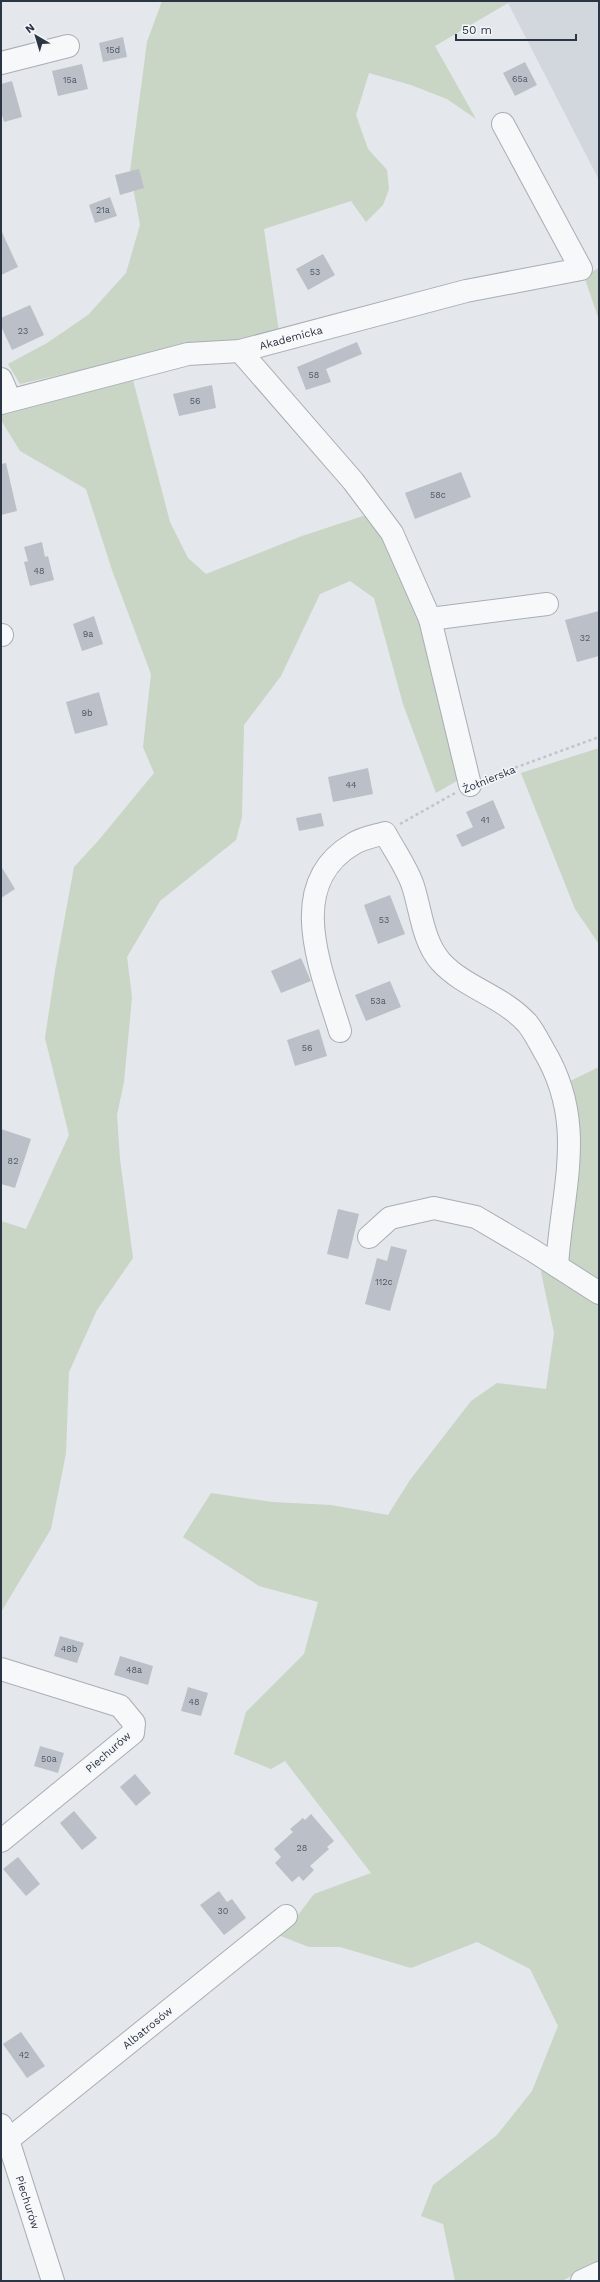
<svg xmlns="http://www.w3.org/2000/svg" width="600" height="2282" font-family="'Work Sans',sans-serif">
<style>
.built{fill:#d2d6dd}
.green{fill:#c9d5c5}
.building{fill:#bbc0c8}
.lines{fill:none;stroke-linecap:round;stroke-linejoin:round}
.minor-casing{stroke:#a9aeb5;stroke-width:24}
.path{stroke:#c1c5ca;stroke-width:2.5;stroke-dasharray:3 3;stroke-linecap:butt}
.minor{stroke:#f6f8f9;stroke-width:22}
.labels{text-anchor:middle;stroke-width:3;stroke-linejoin:round;paint-order:stroke}
.number-label{font-size:9px;fill:#4f5864}
.street-label{font-size:11px;fill:#2b3543;stroke:#f3f6f8}
</style>
<rect width="100%" height="100%" fill="#e4e7eb"/>
<polygon class="built" points="508,1 599,1 599,180 508,3"/>
<g class="green">
<polygon points="162,1 508,1 508,3 435,46 476,119 447,99 411,85 369,73 356,115 368,149 387,170 389,189 383,205 366,222 351,201 264,229 279,332 239,341 133,358 20,384 8,364 47,343 88,315 126,273 140,225 130,171 147,42"/>
<polygon points="599,268 599,320 584,276"/>
<polygon points="132,376 170,522 188,558 206,574 302,536 369,514 387,537 422,622 462,778 436,793 403,704 374,598 350,581 320,594 281,676 244,725 242,817 236,840 160,901 127,957 132,997 124,1082 117,1115 120,1159 133,1258 97,1310 69,1372 66,1453 51,1529 1,1612 1,1221 26,1229 69,1135 45,1038 55,971 74,867 98,841 154,773 143,747 151,674 112,570 86,489 20,451 1,420 1,412"/>
<polygon points="599,748 599,944 575,909 521,773"/>
<polygon points="599,1067 599,2261 562,2281 455,2281 443,2224 421,2216 433,2185 497,2135 532,2091 558,2026 530,1969 477,1942 411,1968 340,1947 309,1947 278,1935 292,1923 314,1894 371,1873 285,1761 271,1769 234,1754 246,1712 304,1654 318,1602 259,1586 183,1537 211,1493 272,1502 331,1505 388,1515 410,1480 471,1401 497,1383 546,1389 554,1333 541,1272 573,1183 556,1088"/>
</g>
<g class="building">
<polygon points="123,37 127,57 103,62 99,43"/>
<polygon points="525,62 537,85 515,96 503,73"/>
<polygon points="82,64 88,89 58,96 52,71"/>
<polygon points="12,81 22,117 4,122 1,111 1,84"/>
<polygon points="139,169 144,188 120,195 115,175"/>
<polygon points="110,197 117,216 95,223 89,205"/>
<polygon points="1,230 18,267 1,275"/>
<polygon points="323,254 335,275 308,290 296,269"/>
<polygon points="30,305 44,335 12,350 1,326 1,318"/>
<polygon points="357,342 362,354 326,369 331,382 306,390 297,367"/>
<polygon points="212,385 216,408 179,416 173,394"/>
<polygon points="6,463 17,511 1,515 1,464"/>
<polygon points="461,472 471,497 415,519 405,493"/>
<polygon points="42,542 45,557 48,556 54,580 30,586 24,562 28,561 24,547"/>
<polygon points="599,611 599,656 577,662 565,620"/>
<polygon points="94,616 103,644 82,651 73,624"/>
<polygon points="99,692 108,725 75,734 66,702"/>
<polygon points="368,768 373,794 333,802 328,777"/>
<polygon points="493,800 505,828 462,847 456,835 473,827 466,812"/>
<polygon points="321,813 324,826 299,831 296,818"/>
<polygon points="1,866 15,889 1,898"/>
<polygon points="390,895 405,934 378,944 364,905"/>
<polygon points="301,958 311,981 281,993 271,971"/>
<polygon points="390,981 401,1007 366,1021 355,995"/>
<polygon points="319,1029 327,1056 295,1066 287,1040"/>
<polygon points="1,1129 31,1139 15,1188 1,1184"/>
<polygon points="338,1209 359,1214 348,1259 327,1254"/>
<polygon points="391,1246 407,1250 390,1311 365,1304 377,1258 387,1261"/>
<polygon points="60,1636 84,1643 77,1663 54,1656"/>
<polygon points="120,1656 153,1666 148,1685 114,1675"/>
<polygon points="188,1687 208,1693 201,1716 181,1711"/>
<polygon points="40,1746 64,1753 58,1773 34,1766"/>
<polygon points="135,1774 151,1793 136,1806 120,1787"/>
<polygon points="74,1811 97,1838 82,1850 60,1823"/>
<polygon points="311,1814 334,1841 327,1847 329,1849 310,1866 314,1870 303,1881 299,1876 292,1882 275,1863 281,1857 274,1849 293,1832 290,1829 303,1818 305,1820"/>
<polygon points="18,1857 40,1884 26,1896 3,1869"/>
<polygon points="219,1891 227,1902 232,1899 246,1918 224,1935 200,1905"/>
<polygon points="21,2032 45,2066 27,2078 3,2044"/>
</g>
<g class="lines">
<defs>
<g id="minor">
<polyline points="1,63 68,46"/>
<polyline points="240,351 353,481 392,533 430,619 547,604"/>
<polyline points="1,379 10,400"/>
<path id="s1" d="M 1,403 L 188,354 L 240,351 L 466,291 L 581,269 L 503,124"/>
<polyline points="430,619 470,785"/>
<polyline points="1,635 2,635"/>
<path d="M 340,1031 C 322,971 283,885 353,844 C 362,838 375,836 385,833 C 394,850 407,868 413,886 C 421,911 423,942 441,962 C 465,988 501,995 527,1023 C 533,1030 538,1040 543,1049 C 588,1123 562,1187 557,1266"/>
<polyline points="369,1237 390,1218 434,1208 476,1217 532,1250 599,1293"/>
<polyline points="1,1669 120,1706 134,1723 133,1733 1,1841"/>
<path id="s2" d="M 1,2125 L 8,2140 L 53,2281"/>
<path id="s3" d="M 8,2140 L 286,1916"/>
<polyline points="582,2281 599,2273"/>
</g>
</defs>
<use href="#minor" class="minor-casing"/>
<g class="path">
<polyline points="487,778 599,737"/>
<polyline points="400,824 455,793"/>
</g>
<use href="#minor" class="minor"/>
</g>
<g class="labels">
<g class="number-label">
<text x="113" y="53">15d</text>
<text x="520" y="82">65a</text>
<text x="70" y="83">15a</text>
<text x="103" y="213">21a</text>
<text x="315" y="275">53</text>
<text x="23" y="334">23</text>
<text x="314" y="378">58</text>
<text x="195" y="404">56</text>
<text x="438" y="498">58c</text>
<text x="39" y="574">48</text>
<text x="88" y="637">9a</text>
<text x="585" y="641">32</text>
<text x="87" y="716">9b</text>
<text x="351" y="788">44</text>
<text x="485" y="823">41</text>
<text x="384" y="923">53</text>
<text x="378" y="1004">53a</text>
<text x="307" y="1051">56</text>
<text x="13" y="1164">82</text>
<text x="384" y="1285">112c</text>
<text x="69" y="1652">48b</text>
<text x="134" y="1673">48a</text>
<text x="194" y="1705">48</text>
<text x="49" y="1762">50a</text>
<text x="302" y="1851">28</text>
<text x="223" y="1914">30</text>
<text x="24" y="2058">42</text>
</g>
<g class="street-label">
<text dy="4" stroke="none"><textPath href="#s1" startOffset="298">Akademicka</textPath></text>
<text transform="translate(489 779) rotate(-22)" y="4">Żołnierska</text>
<text transform="translate(108 1752) rotate(-41)" y="4">Piechurów</text>
<text dy="4" stroke="none"><textPath href="#s3" startOffset="179">Albatrosów</textPath></text>
<text dy="4" stroke="none"><textPath href="#s2" startOffset="82">Piechurów</textPath></text>
</g>
</g>
<rect width="600" height="2282" fill="none" stroke="#2b3543" stroke-width="4"/>
<g transform="translate(36 36) rotate(322)" stroke="#f3f6f8" stroke-width="3" paint-order="stroke">
<path d="M0-3L7 15L0 10L-7 15Z" fill="#2b3543"/>
<text y="-6" font-size="11" font-weight="bold" text-anchor="middle" fill="#2b3543">N</text>
</g>
<path d="M456 34v6h120v-6" fill="none" stroke="#2b3543" stroke-width="2"/>
<text x="462" y="34" font-size="12" fill="#2b3543" stroke="#f3f6f8" stroke-width="3" paint-order="stroke">50 m</text>
</svg>
